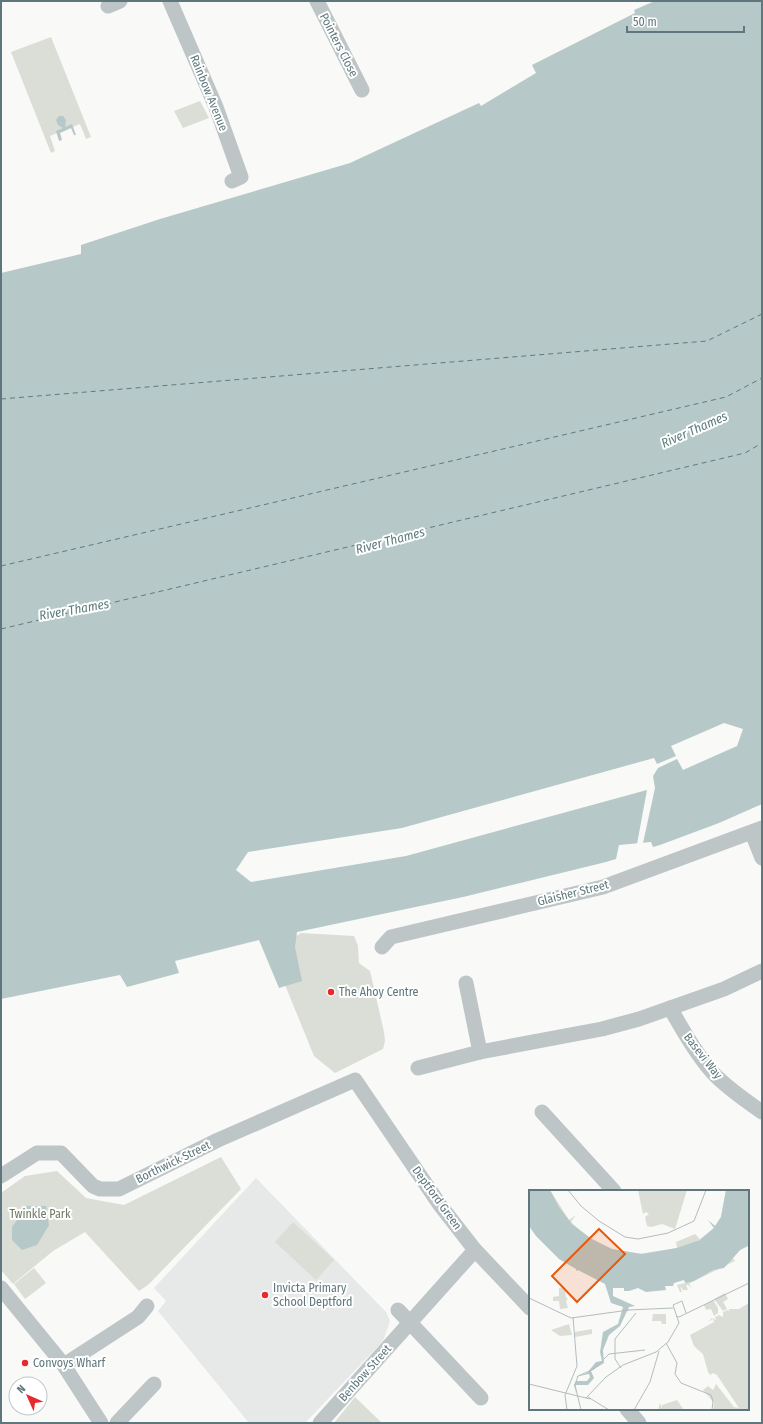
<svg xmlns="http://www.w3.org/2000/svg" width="763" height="1424" font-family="'Fira Sans Condensed',sans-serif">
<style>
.built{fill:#e7e9e8}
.green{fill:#dbded6}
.water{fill:#b6c8c8}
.pier{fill:#f9f9f7}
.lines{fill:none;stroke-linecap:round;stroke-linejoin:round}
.ferry{stroke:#5e7c7c;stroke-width:1;stroke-dasharray:5 4;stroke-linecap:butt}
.street{stroke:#bdc5c7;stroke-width:15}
.poi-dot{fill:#e62a2d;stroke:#fff;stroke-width:1.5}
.labels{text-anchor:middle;stroke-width:4;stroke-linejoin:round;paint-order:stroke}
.street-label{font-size:12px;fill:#5f777c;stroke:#fff}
.poi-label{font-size:12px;fill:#5f777c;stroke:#fff;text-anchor:start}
.park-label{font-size:12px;fill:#6d7a63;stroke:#fff}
.water-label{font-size:13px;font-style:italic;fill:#5e7c7c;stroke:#fff}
.inset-river{fill:none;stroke:#b6c8c8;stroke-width:2}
.inset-road{fill:none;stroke:#b2bdbf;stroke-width:1}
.view{fill:#e8590c;fill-opacity:0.15;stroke:#e8590c;stroke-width:2}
.inset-edge{fill:none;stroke:#5f777c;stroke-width:2}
</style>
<rect width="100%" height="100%" fill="#f9f9f7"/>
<polygon class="built" points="256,1178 386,1312 390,1321 383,1341 305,1423 249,1423 158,1311 166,1301 154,1288"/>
<g class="green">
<polygon points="51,37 91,137 86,139 80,124 50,136 55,151 51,153 11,52"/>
<polygon points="200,101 209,118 183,128 174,111"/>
<polygon points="301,933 354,936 358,946 359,963 370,971 384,1032 385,1041 383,1049 335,1073 314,1056 283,980 280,946"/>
<polygon points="221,1157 241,1189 148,1285 139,1291 85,1232 53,1251 13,1284 1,1270 1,1193 25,1176 57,1171 86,1198 124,1205"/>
<polygon points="293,1222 334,1260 316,1280 275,1242"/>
<polygon points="34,1268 46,1283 25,1299 14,1284"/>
<polygon points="355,1397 382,1423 334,1423"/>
</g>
<g class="water">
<polygon points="655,1 762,1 762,804 719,823 660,845 653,847 651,842 619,845 616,859 606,862 463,897 297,932 295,947 302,981 279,988 259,940 175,961 179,973 127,987 120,975 1,999 1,273 81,254 81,245 160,219 350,163 479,103 481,106 536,73 532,65 635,13 634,10"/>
<polygon points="63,116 66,120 65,127 72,124 76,135 74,135 71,128 60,133 62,140 59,141 56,131 63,128 58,125 56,120 59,116"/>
<polygon points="27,1206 46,1206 49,1225 37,1245 22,1250 12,1240 12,1227"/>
</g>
<polygon class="pier" points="724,723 743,729 737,746 683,770 677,759 658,768 653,776 655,788 643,843 637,844 647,790 406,856 251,882 236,870 248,852 402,828 654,758 657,764 676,756 671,746"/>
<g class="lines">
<g class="ferry">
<polyline points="1,399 707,341 762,314"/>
<polyline points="1,566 726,397 762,378"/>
<polyline points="1,629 745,453 762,443"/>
</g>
<g class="street">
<polyline points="170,1 216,107 241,177 232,181"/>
<polyline points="317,1 362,90"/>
<polyline points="108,6 120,1"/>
<polyline points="752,833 762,858"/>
<polyline points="382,947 391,937 603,887 762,828"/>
<polyline points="466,983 480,1052"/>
<path d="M 670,1008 C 683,1030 696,1054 713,1073 C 727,1088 745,1100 762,1112"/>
<polyline points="418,1068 480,1052 602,1029 639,1019 724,989 762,971"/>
<polyline points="542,1112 614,1191"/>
<polyline points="1,1176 37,1153 61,1153 93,1186 100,1189 119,1189 218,1140 355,1080 440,1205 475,1250 530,1308"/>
<polyline points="1,1288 63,1364 101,1423"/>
<polyline points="398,1310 481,1398"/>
<polyline points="63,1364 67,1363 138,1317 147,1306"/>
<polyline points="627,1409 639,1423"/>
<polyline points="117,1423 154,1384"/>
<polyline points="320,1423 475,1250"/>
</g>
</g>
<g class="poi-dot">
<circle cx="331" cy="992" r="4"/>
<circle cx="265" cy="1295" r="4"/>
<circle cx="25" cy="1363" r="4"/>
</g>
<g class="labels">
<g class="street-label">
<text transform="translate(339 45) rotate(63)" y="4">Pointers Close</text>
<text transform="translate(209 93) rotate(68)" y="4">Rainbow Avenue</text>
<text transform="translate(573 893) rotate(-14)" y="4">Glaisher Street</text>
<text transform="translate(703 1056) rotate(52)" y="4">Basevi Way</text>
<text transform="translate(173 1162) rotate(-26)" y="4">Borthwick Street</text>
<text transform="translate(437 1198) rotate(54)" y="4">Deptford Green</text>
<text transform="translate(365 1373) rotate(-48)" y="4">Benbow Street</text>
</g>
<g class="poi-label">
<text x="339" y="996">The Ahoy Centre</text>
<text x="273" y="1292">Invicta Primary<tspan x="273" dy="14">School Deptford</tspan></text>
<text x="33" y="1367">Convoys Wharf</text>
</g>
<g class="park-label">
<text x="40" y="1218">Twinkle Park</text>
</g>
<g class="water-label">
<text transform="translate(694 429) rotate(-24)" y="5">River Thames</text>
<text transform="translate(390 540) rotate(-15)" y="5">River Thames</text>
<text transform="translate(74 609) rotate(-10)" y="5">River Thames</text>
</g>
</g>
<g transform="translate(529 1190)">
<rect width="220" height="220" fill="#f9f9f7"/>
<path d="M 21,0 L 40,30 L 47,25 L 42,32 L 54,44 L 83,59 L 110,64 L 148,58 L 147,52 L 166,44 L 171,49 L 185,38 L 181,32 L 186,36 L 192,27 L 197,0 L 200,0 L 201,9 L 185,42 L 150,62 L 96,66 L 59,50 L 28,19 ZM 109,0 L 158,0 L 146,39 L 133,34 L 122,37 L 118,36 L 116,27 L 120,24 L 117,22 L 114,24 ZM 220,47 L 220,56 L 211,60 L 204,68 L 206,71 L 163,92 L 160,94 L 163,98 L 159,95 L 157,95 L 159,100 L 154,100 L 151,96 L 153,102 L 151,102 L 148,95 L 156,93 L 155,90 ZM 36,97 L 37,108 L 39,108 L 37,111 L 39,118 L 31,119 L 30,111 L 24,111 L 24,107 L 30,106 L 30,98 ZM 196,103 L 199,109 L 194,112 L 198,119 L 194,121 L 185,109 ZM 184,110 L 189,118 L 189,123 L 185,126 L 182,119 L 177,120 L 175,115 ZM 220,113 L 220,220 L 184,220 L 185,213 L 174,200 L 179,196 L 184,200 L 187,194 L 205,217 L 210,218 L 188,185 L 184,183 L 181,185 L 179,182 L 174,164 L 165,156 L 161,145 L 185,132 L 184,129 L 179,132 L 183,128 L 187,130 L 186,127 L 190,125 L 194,127 L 194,122 L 199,120 L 201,122 L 200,119 L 210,119 ZM 124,124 L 137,124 L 137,134 L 133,134 L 132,131 L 123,131 ZM 40,134 L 43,145 L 31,146 L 22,140 ZM 63,139 L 63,144 L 46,147 L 46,142 ZM 148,210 L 154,219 L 129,220 L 131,213 L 133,218 L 133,215 Z" fill="#dbded6"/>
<path d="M 0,0 L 21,0 L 30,17 L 43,34 L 64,50 L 83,59 L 113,64 L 148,58 L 171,50 L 185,38 L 179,30 L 186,36 L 192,27 L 197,0 L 220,0 L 220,55 L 211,60 L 195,78 L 184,80 L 165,91 L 157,93 L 155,90 L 145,93 L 144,96 L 136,96 L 137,100 L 117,102 L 109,98 L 100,101 L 95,101 L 95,98 L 84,98 L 84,106 L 106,116 L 100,117 L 91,136 L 80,145 L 74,160 L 75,173 L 62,181 L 65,188 L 59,195 L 46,195 L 47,204 L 45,195 L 47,191 L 58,191 L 61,187 L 60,184 L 46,187 L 58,183 L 67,172 L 73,171 L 71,162 L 74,142 L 89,134 L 94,117 L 82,113 L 76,94 L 49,80 L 47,81 L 47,79 L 30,69 L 7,46 L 0,36 Z" fill="#b6c8c8"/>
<path class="inset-river" d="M 1,0 L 29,51 L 49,45 L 83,74 L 100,80 L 142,87M 5,0 L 31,49 L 80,79 L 117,86 L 148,87 L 165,80 L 208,39 L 216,21 L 218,0M 9,0 L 33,47 L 81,76 L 133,86M 150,86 L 179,65 L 206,37 L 213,20 L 215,0"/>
<path class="inset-road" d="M 39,0 L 52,16 L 70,31 L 96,47 L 109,49 L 139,43 L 165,31 L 177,0M 0,108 L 42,128 L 100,120M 99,120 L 144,118M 147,126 L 150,127 L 220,93M 137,153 L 148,173 L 146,184 L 152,193 L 182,205 L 184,211 L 183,220M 92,178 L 86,169 L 86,149 L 107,123M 0,194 L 61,209M 59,207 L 80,220M 57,208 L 77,187 L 94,175 L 127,162 L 139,152 L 150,133 L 144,115 L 153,111 L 157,123M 38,220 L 36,205 L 48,176 L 44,127M 52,220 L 46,195 L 49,186 L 65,179 L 80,164 L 116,160M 105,220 L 121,192 L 130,161"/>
<path class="view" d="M 70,39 L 96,64 L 48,112 L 23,86 Z"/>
<rect width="220" height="220" class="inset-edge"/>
</g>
<rect width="763" height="1424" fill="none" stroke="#5f777c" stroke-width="4"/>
<g transform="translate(28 1396) rotate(315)"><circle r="19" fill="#ffffff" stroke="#bfc9cb"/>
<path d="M0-3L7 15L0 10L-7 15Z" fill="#e62a2d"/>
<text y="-6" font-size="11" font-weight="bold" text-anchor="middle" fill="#5f777c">N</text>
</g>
<path d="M627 26v6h117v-6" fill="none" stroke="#5f777c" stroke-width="2"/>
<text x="633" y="26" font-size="12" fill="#5f777c" stroke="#ffffff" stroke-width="3" paint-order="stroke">50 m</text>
</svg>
